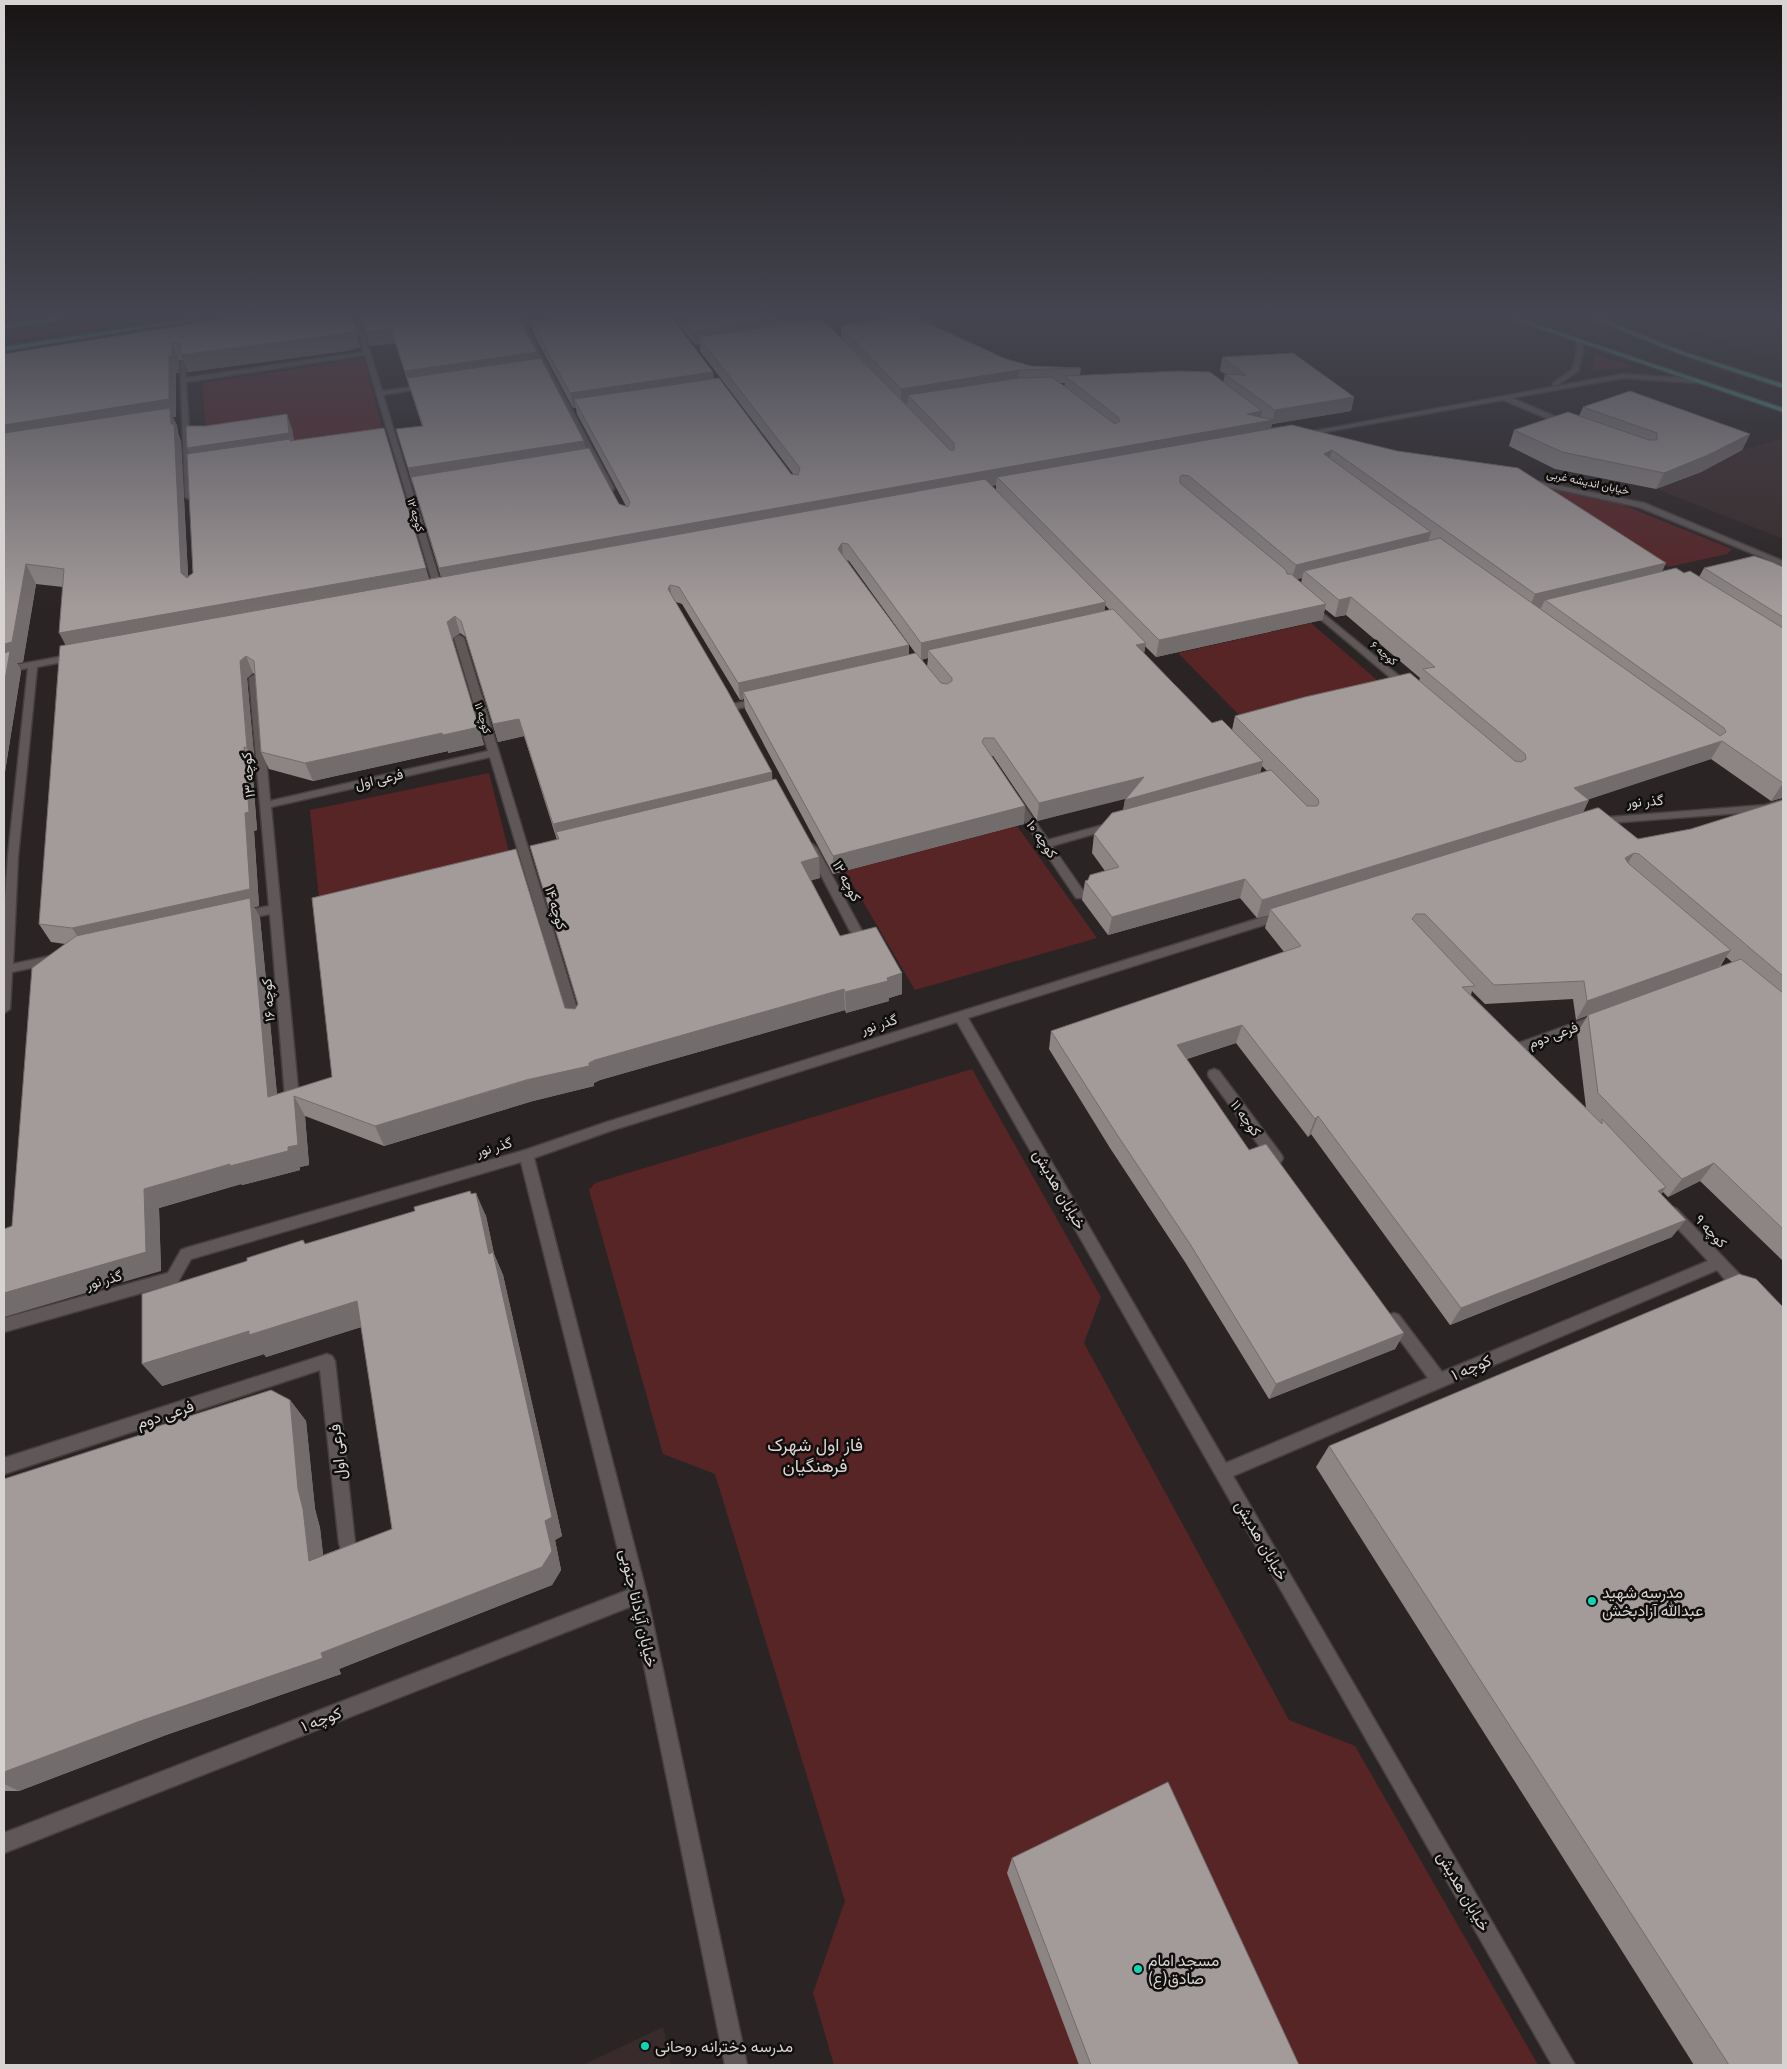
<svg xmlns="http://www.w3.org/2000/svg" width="1787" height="2069" font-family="'Public Sans',Vazirmatn,sans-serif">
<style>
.built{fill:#392b2b}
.green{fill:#582527}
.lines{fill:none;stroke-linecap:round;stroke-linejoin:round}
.minor-casing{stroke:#464040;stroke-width:3}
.major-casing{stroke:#464040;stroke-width:3}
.minor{fill:#605858;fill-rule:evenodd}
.major{fill:#449483;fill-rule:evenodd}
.wall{fill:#8c8584;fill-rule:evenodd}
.shaded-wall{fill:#726c6c}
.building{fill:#a39b9a;stroke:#726c6c}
.poi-dot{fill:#10d5b4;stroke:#110e0e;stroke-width:2}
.labels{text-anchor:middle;stroke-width:5;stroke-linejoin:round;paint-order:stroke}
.far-street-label{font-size:11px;fill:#d7d3d3;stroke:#110e0e}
.street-label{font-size:14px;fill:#d7d3d3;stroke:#110e0e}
.near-street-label{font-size:16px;fill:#d7d3d3;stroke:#110e0e}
.near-poi-label{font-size:16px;fill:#d7d3d3;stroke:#110e0e;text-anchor:start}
.near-neighbourhood-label{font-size:18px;fill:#ddd4d3;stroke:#110e0e}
</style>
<rect width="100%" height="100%" fill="#2b2424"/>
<g class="built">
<polygon points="1663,319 1783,319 1783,362 1737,347"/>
<polygon points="1783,438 1783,539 1657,489 1685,478 1742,450"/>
<polygon points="663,2027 671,2065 583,2065"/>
</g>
<g class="green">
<polygon points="91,319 153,319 4,342 4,332"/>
<polygon points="1595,354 1633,367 1593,371"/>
<polygon points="364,358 383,431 294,447 207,442 202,383"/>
<polygon points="1544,488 1623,505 1732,549 1727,554 1668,567"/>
<polygon points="1311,623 1392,693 1252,728 1178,653"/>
<polygon points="489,773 514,872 321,918 310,810"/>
<polygon points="1017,826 1097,938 915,990 845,871"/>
<polygon points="972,1069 1101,1297 1084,1343 1289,1720 1355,1746 1538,2065 834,2065 813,1993 845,1901 715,1474 663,1454 589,1190 595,1183"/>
</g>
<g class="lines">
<defs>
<g id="minor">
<polygon points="354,319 360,319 382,391 426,385 429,387 383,395 443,591 442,593 435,591 365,355 186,382 193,497 189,499 185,497 180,361 185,362 186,378 364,352"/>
<polygon points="517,319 523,319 614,488 613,490 606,488"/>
<polygon points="1579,338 1582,340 1583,352 1578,371 1557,385 1553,385 1553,383 1572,370 1577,352 1576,340"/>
<polygon points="1623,374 1697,379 1700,381 1697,383 1623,378 1512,398 1568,422 1568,426 1565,426 1503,400 1302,436 1298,434"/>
<polygon points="1525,479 1644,503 1783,561 1783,566 1639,507 1528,483 1524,481"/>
<polygon points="1309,602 1410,685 1410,689 1404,689 1306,607 1306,603"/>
<path d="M 459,635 L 464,638 L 582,1025 L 580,1028 L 572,1028 L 570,1025 L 490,757 L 271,807 L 298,1089 L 305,1090 L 307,1094 L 305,1098 C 299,1100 294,1102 287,1100 L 285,1096 L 270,914 L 240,920 L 234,916 L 240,912 L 269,906 L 249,678 L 254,675 L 259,678 L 270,801 L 488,751 L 454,638 Z"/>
<polygon points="75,654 80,657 78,659 37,667 18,856 13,964 55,955 61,959 55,963 12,972 10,1009 4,1013 4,916 8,856 28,668 4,673 4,667"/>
<polygon points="761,698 764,699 764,703 736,709 731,706 733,704"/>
<polygon points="1015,797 1019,798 1048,840 1114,822 1118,823 1119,825 1118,827 1052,846 1084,892 1086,895 1084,898 1076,898 1010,800"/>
<polygon points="1783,800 1783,806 1766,811 1597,824 1592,821 1597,818 1765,805"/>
<polygon points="812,844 817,848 862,931 860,934 856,935 850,931 807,848"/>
<path d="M 1282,911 L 1286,912 L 1288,915 L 1286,918 L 968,1018 L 1226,1463 L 1428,1378 L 1389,1325 L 1387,1320 L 1389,1315 L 1394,1313 L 1399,1315 L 1442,1372 L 1708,1261 L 1667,1217 L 1665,1213 L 1667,1209 L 1672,1207 L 1677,1209 L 1747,1282 L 1749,1287 L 1747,1292 C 1735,1296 1725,1279 1717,1270 L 1233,1476 L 1575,2065 L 1552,2065 L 957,1022 L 610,1131 L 534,1158 L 647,1595 L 747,2065 L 725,2065 L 632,1606 L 4,1853 L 4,1833 L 628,1590 L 521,1162 L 191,1259 L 178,1282 L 173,1284 L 4,1332 L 4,1318 L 168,1273 L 181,1250 L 186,1248 L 525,1150 L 607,1122 Z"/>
<polygon points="1599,1014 1603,1016 1605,1019 1603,1022 1517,1053 1513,1051 1511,1048 1513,1045"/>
<polygon points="1214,1069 1219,1071 1281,1154 1283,1158 1281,1162 1276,1163 1271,1162 1209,1077 1208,1074 1209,1071"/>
<polygon points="327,1354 332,1356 335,1361 355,1543 353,1549 347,1551 341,1549 339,1543 320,1370 4,1474 4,1458"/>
</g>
<g id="major">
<polygon points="51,319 65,319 4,329 4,325"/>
<polygon points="189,319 202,319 4,351 4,347"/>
<polygon points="1512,319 1520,319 1783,408 1783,412"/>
<polygon points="1594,319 1602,319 1684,352 1783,384 1783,388 1680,354"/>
</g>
</defs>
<use href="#minor" class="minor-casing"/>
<use href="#major" class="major-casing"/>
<use href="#minor" class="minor"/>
<use href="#major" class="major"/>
</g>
<g class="wall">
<path d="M 222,319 L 360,347 L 346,351 L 188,372 L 183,360 L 179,360 L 179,373 L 176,373 L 176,417 L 173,417 L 177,426 L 178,433 L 181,442 L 188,576 L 193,573 L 190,454 L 187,448 L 292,429 L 294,441 L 429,579 L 441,577 L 396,429 L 422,426 L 395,343 L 370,346 L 362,319 L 539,359 L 586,449 L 619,504 L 626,506 L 577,414 L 576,408 L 573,408 L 534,335 L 532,328 L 530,328 L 525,319 L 673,319 L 714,379 L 791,474 L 794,475 L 700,351 L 700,344 L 695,345 L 675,319 L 815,319 L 815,320 L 841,338 L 841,326 L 1006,359 L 1031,366 L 1081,368 L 1080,375 L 1223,382 L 1225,374 L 1220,371 L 1222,357 L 1354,397 L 1351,411 L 1272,424 L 1271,428 L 1292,425 L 1662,571 L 1684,573 L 1699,577 L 1704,568 L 1783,567 L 1783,799 L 1782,798 L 1771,801 L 1711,759 L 1588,799 L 1583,813 L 1638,839 L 1691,829 L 1783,800 L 1783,1261 L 1700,1181 L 1668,1197 L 1663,1192 L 1661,1194 L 1672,1237 L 1450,1325 L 1311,1134 L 1308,1137 L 1236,1043 L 1187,1059 L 1249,1150 L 1404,1333 L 1395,1349 L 1269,1399 L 1185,1262 L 1110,1148 L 1049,1049 L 1051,1031 L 1284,952 L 1265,928 L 1269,915 L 1257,918 L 1240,898 L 1108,935 L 1082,900 L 1085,881 L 1088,880 L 1105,871 L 1092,853 L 1094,834 L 1123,811 L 1125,800 L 1126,798 L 1037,821 L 993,756 L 991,756 L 1024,824 L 833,874 L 745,709 L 744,699 L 740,700 L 682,604 L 676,602 L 772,780 L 820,878 L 811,880 L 840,936 L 902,994 L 889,998 L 889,1001 L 846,1013 L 845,1010 L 600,1080 L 594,1083 L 594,1086 L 533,1101 L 384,1146 L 305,1116 L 309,1165 L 300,1167 L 300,1170 L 242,1185 L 241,1184 L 159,1208 L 161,1271 L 12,1226 L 65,944 L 51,942 L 39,924 L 65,645 L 63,587 L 36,584 L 23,662 L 17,663 L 21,671 L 4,778 L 4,354 ZM 1060,383 L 1065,383 L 1064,387 ZM 996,485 L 996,490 L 991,486 ZM 847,560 L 849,561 L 916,654 L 909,654 ZM 1302,578 L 1301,583 L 1297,579 ZM 1105,605 L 1110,610 L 1104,611 ZM 1325,609 L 1335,617 L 1346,615 L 1420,678 L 1419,681 L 1235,716 L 1232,730 L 1212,723 L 1144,653 L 1145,646 L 1156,657 L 1322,620 ZM 460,633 L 466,637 L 498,742 L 524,736 L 557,840 L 530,846 L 578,1005 L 575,1009 L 565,1008 L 277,1094 L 260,918 L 254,907 L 259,906 L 254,831 L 257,830 L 252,765 L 255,766 L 247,678 L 253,673 L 255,674 L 261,752 L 269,769 L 313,781 L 448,751 L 448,753 L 484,745 L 452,638 ZM 928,658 L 927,667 L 921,660 ZM 1262,766 L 1267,771 L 1260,773 ZM 1726,957 L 1732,962 L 1720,967 ZM 1472,991 L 1485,1004 L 1573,999 L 1576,1020 L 1588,1015 L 1577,1033 L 1586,1108 L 1471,995 Z"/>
<polygon points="1583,407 1750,434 1742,450 1701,472 1656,489 1555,469 1509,446 1514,430 1579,416"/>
<polygon points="470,1191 486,1216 494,1254 503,1275 562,1536 555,1540 561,1570 552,1585 339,1669 341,1674 166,1735 19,1791 4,1791 4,1479 290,1400 306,1421 315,1509 320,1528 323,1555 392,1529 361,1327 266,1357 264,1354 162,1386 306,1244 415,1211"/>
<polygon points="1329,1446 1783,2065 1694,2065 1316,1467"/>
<polygon points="1012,1858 1299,2065 1079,2065 1007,1873"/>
</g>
<g class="shaded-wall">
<polygon points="528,319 603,319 531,321 532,328 530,328"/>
<polygon points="776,319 815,319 815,327 699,337 700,344 695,345 693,331"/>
<polygon points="391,329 395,343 370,346 366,331"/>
<polygon points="356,330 360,347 346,351 188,372 181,355"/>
<polygon points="172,343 179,360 179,373 176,373 176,417 173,417 177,426 178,433 181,442 189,592 4,444 4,425 169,356"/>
<polygon points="537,352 540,367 407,378 409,385 405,371"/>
<polygon points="1019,370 1018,385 908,395 908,403 901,404 901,389"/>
<polygon points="713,372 715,387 574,399 576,408 573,408 570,393"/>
<polygon points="1354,397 1351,411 1272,424 1275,410"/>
<polygon points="1262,411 1260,422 1273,420 1269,435 997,477 996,485 443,585 439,568"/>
<polygon points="287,414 292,429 295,448 194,464 187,448"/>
<polygon points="1750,434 1742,450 1701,472 1656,489 1664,473"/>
<polygon points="584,441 587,457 412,484 408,468"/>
<polygon points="1332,450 1328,465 1324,454"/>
<polygon points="1431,532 1426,548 1304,571 1302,578 1291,581 1296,565"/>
<polygon points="842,543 843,560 838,549"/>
<polygon points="1666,563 1659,579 1545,600 1541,608 1528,611 1535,594"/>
<polygon points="26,564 36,584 23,662 17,663 21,671 4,778 4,644"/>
<polygon points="426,568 432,588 70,653 59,633"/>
<polygon points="670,585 672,601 668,589"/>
<polygon points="1351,597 1346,615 1335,617 1339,600"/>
<polygon points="1106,602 1103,619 928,650 928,658 921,660 921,643"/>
<polygon points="1326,604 1322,620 1156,657 1159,640"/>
<polygon points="455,616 460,633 452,639 447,622"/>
<polygon points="1146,643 1143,660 1136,645"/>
<polygon points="909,645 909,662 743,692 744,699 740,700 738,683"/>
<polygon points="246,656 253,673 247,678 255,766 247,748 240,661"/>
<polygon points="519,719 524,736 498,742 493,724"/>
<polygon points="479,727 484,745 448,753 448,751 313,781 305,763 442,733"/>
<polygon points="1722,741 1711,759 1566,807 1574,788"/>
<polygon points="244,747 252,765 257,830 254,831 259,906 254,907 260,918 279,1117 268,1097 84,946 72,928 245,813"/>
<polygon points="1263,761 1258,779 1122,817 1125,800"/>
<polygon points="772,772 773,790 556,832 559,842 558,842 553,824"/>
<polygon points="1144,777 1141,795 1037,821 1039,803"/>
<polygon points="1783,783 1783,797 1782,798 1771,801"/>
<polygon points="1589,800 1580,819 1270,909 1269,915 1257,918 1262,900"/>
<polygon points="1025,806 1024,824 833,874 833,856"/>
<polygon points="1634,853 1623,871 1625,858"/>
<polygon points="819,857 820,878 803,883 801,862"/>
<polygon points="1245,879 1240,898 1108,935 1112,917"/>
<polygon points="1731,950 1718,968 1576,1020 1587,1001"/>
<polygon points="902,973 902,994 889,998 889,1001 846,1013 845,992"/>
<polygon points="844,989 845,1010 600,1080 594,1083 594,1086 533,1101 384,1146 375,1126 595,1060"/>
<polygon points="1242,1025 1236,1043 1173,1063 1177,1045"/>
<polygon points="294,1096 305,1116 309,1165 300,1167 300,1170 242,1185 241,1184 159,1208 161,1271 4,1317 4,1293 144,1189"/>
<polygon points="1318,1116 1311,1134 1308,1137 1315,1119"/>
<polygon points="1714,1163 1700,1181 1668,1197 1682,1179"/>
<polygon points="1666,1187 1653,1205 1658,1191"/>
<polygon points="476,1193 486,1216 494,1254 503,1275 562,1536 555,1540 561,1570 552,1585 339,1669 341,1674 166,1735 19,1791 4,1784 4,1772 321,1653 542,1567 489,1254"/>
<polygon points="1686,1220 1672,1237 1450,1325 1461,1308"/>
<polygon points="357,1301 371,1324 266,1357 264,1354 162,1386 142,1364 249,1331"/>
<polygon points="1404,1333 1395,1349 1269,1399 1276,1384"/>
<polygon points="290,1400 306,1421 315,1509 320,1528 326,1579 309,1561 298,1489"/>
</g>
<g class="building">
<polygon points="222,319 352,319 356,330 341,334 181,355 180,344 172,343 172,356 169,356 169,399 4,425 4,354"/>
<polygon points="362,319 519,319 537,352 405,371 391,329 366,331"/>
<polygon points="549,319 673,319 713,372 570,393 531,321"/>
<polygon points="684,319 776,319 693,331"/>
<polygon points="821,319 831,328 950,450 954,450 954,443 908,395 1019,378 1052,377 1115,424 1120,421 1118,417 1065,376 1179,371 1210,372 1262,411 1247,414 1273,420 439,568 411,477 589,448 619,504 628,507 630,502 574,399 719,378 791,474 798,475 800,468 699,337"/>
<polygon points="887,319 919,319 1006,359 1031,366 1081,368 1019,370 901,389 841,326"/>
<polygon points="1293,353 1354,397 1275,410 1225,374 1246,375 1222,357"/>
<polygon points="541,358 584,441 408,468 396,429 423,426 407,378"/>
<polygon points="1630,391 1750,434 1708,455 1664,473 1562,452 1514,430 1568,412 1649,440 1657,440 1657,433 1583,407"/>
<polygon points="170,408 171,424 174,424 181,573 187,578 193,573 187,454 290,439 290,441 384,428 426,568 59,633 64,569 26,564 12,642 4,644 4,433"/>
<polygon points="287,414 289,433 187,448 186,426 206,426"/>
<polygon points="1292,425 1397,451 1518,468 1666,563 1535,594 1332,450 1324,454 1431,532 1296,565 1189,476 1182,475 1180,477 1180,483 1286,570 1287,574 1291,574 1326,604 1159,640 997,477"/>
<polygon points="985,479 1106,602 921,643 848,544 842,543 838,549 909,645 738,683 679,587 670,585 668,589 727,690 772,772 553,824 519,719 493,724 461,621 455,616 447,622 479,727 443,735 442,733 305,763 261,752 254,661 246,656 240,661 247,748 244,747 249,812 245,813 250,889 72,928 39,924 60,646"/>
<polygon points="1440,538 1720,736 1726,732 1724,728 1545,600 1676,568 1684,573 1690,571 1783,628 1783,783 1722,741 1574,788 1589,800 1262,900 1245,879 1112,917 1085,881 1088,880 1090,875 1119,867 1094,834 1112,813 1271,770 1307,806 1317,806 1319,803 1318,799 1235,716 1305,697 1410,673 1515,761 1521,762 1526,759 1525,754 1423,669 1435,667 1351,597 1339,600 1304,571"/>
<polygon points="1754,556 1772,562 1783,567 1783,617 1704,568"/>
<polygon points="1113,609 1146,643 1136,645 1212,723 1222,720 1263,761 1125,800 1144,777 1039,803 994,738 984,738 982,742 1025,806 833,856 743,692 916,653 941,683 947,684 952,681 952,678 928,650"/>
<polygon points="10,651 4,686 4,653"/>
<polygon points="776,779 819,857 801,862 840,936 876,927 902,973 887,978 888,981 845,992 844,989 595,1060 589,1063 589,1066 526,1080 375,1126 294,1096 298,1145 288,1147 288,1151 230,1166 230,1164 144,1189 146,1252 4,1293 4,1229 12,1226 32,968 76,936 250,898 268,1097 332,1077 312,898 516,849 565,1008 575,1009 578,1004 530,846 559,839 556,832"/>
<polygon points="1783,800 1783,976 1639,854 1634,853 1625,858 1628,863 1731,950 1587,1001 1584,981 1494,985 1425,914 1416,914 1412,919 1475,986 1462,987 1602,1124 1602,1119 1666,1187 1658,1191 1686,1220 1461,1308 1318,1116 1315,1119 1242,1025 1177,1045 1249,1150 1266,1144 1404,1333 1276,1384 1190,1244 1114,1130 1051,1031 1301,946 1270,909 1597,808 1599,808 1638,839 1691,829"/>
<polygon points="1741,959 1783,993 1783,1229 1714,1163 1682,1179 1598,1093 1588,1015"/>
<polygon points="470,1191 471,1194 476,1193 489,1254 493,1252 552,1517 545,1521 552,1551 542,1567 321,1653 323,1658 143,1720 4,1772 4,1479 143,1434 143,1431 271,1390 290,1400 298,1489 303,1509 309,1561 392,1529 357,1301 249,1335 249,1331 142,1364 142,1294 247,1261 247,1258 303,1240 305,1244 415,1211 414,1207"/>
<polygon points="1739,1274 1756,1279 1783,1307 1783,2065 1729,2065 1329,1446"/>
<polygon points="1168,1782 1299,2065 1091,2065 1012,1858"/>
</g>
<linearGradient id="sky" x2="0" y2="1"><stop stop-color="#181414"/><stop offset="0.52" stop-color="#444550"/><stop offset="1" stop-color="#444550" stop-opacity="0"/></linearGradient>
<rect width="1787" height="608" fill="url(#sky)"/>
<g class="poi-dot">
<circle cx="1592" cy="1601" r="5"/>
<circle cx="1138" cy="1969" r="5"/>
<circle cx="645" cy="2046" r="5"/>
</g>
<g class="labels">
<g class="far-street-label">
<text transform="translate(1588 482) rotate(12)" y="4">خیابان اندیشه غربی</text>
<text transform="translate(416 515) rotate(73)" y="4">کوچه ۱۲</text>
<text transform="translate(1384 653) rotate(40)" y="4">کوچه ۶</text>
<text transform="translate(483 718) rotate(73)" y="4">کوچه ۱۱</text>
</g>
<g class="street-label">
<text transform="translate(248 775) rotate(-95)" y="5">کوچه ۱۳</text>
<text transform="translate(379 779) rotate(-13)" y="5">فرعی اول</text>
<text transform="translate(1645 801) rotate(-4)" y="5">گذر نور</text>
<text transform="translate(1042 839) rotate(55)" y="5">کوچه ۱۰</text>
<text transform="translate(847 881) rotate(62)" y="5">کوچه ۱۲</text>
<text transform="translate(556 908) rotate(73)" y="5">کوچه ۱۴</text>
<text transform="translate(268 1000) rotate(-95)" y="5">کوچه ۱۶</text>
<text transform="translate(879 1024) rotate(-17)" y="5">گذر نور</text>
<text transform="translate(1553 1035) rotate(-20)" y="5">فرعی دوم</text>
<text transform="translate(1246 1118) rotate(54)" y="5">کوچه ۱۱</text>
<text transform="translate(494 1147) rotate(-16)" y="5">گذر نور</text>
<text transform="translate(1711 1231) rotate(47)" y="5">کوچه ۹</text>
<text transform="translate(104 1280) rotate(-16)" y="5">گذر نور</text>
</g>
<g class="near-street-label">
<text transform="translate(1060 1189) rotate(60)" y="6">خیابان هدیش</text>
<text transform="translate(1471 1367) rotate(-23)" y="6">کوچه ۱</text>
<text transform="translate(165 1414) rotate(-18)" y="6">فرعی دوم</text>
<text transform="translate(337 1452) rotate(-96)" y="6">فرعی اول</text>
<text transform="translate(1262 1540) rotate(60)" y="6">خیابان هدیش</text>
<text transform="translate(639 1608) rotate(77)" y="6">خیابان آپادانا جنوبی</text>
<text transform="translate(321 1719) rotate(-21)" y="6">کوچه ۱</text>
<text transform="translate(1464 1891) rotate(60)" y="6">خیابان هدیش</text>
</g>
<g class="near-poi-label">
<text x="1602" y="1598">مدرسه شهید<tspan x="1602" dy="18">عبدالله آزادبخش</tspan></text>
<text x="1148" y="1966">مسجد امام<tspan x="1148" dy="18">صادق(ع)</tspan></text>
<text x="655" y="2052">مدرسه دخترانه روحانی</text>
</g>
<g class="near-neighbourhood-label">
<text x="815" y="1451">فاز اول شهرک<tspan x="815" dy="21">فرهنگیان</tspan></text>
</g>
</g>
<rect width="1787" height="2069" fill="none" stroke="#d7d3d3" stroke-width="10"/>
</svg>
